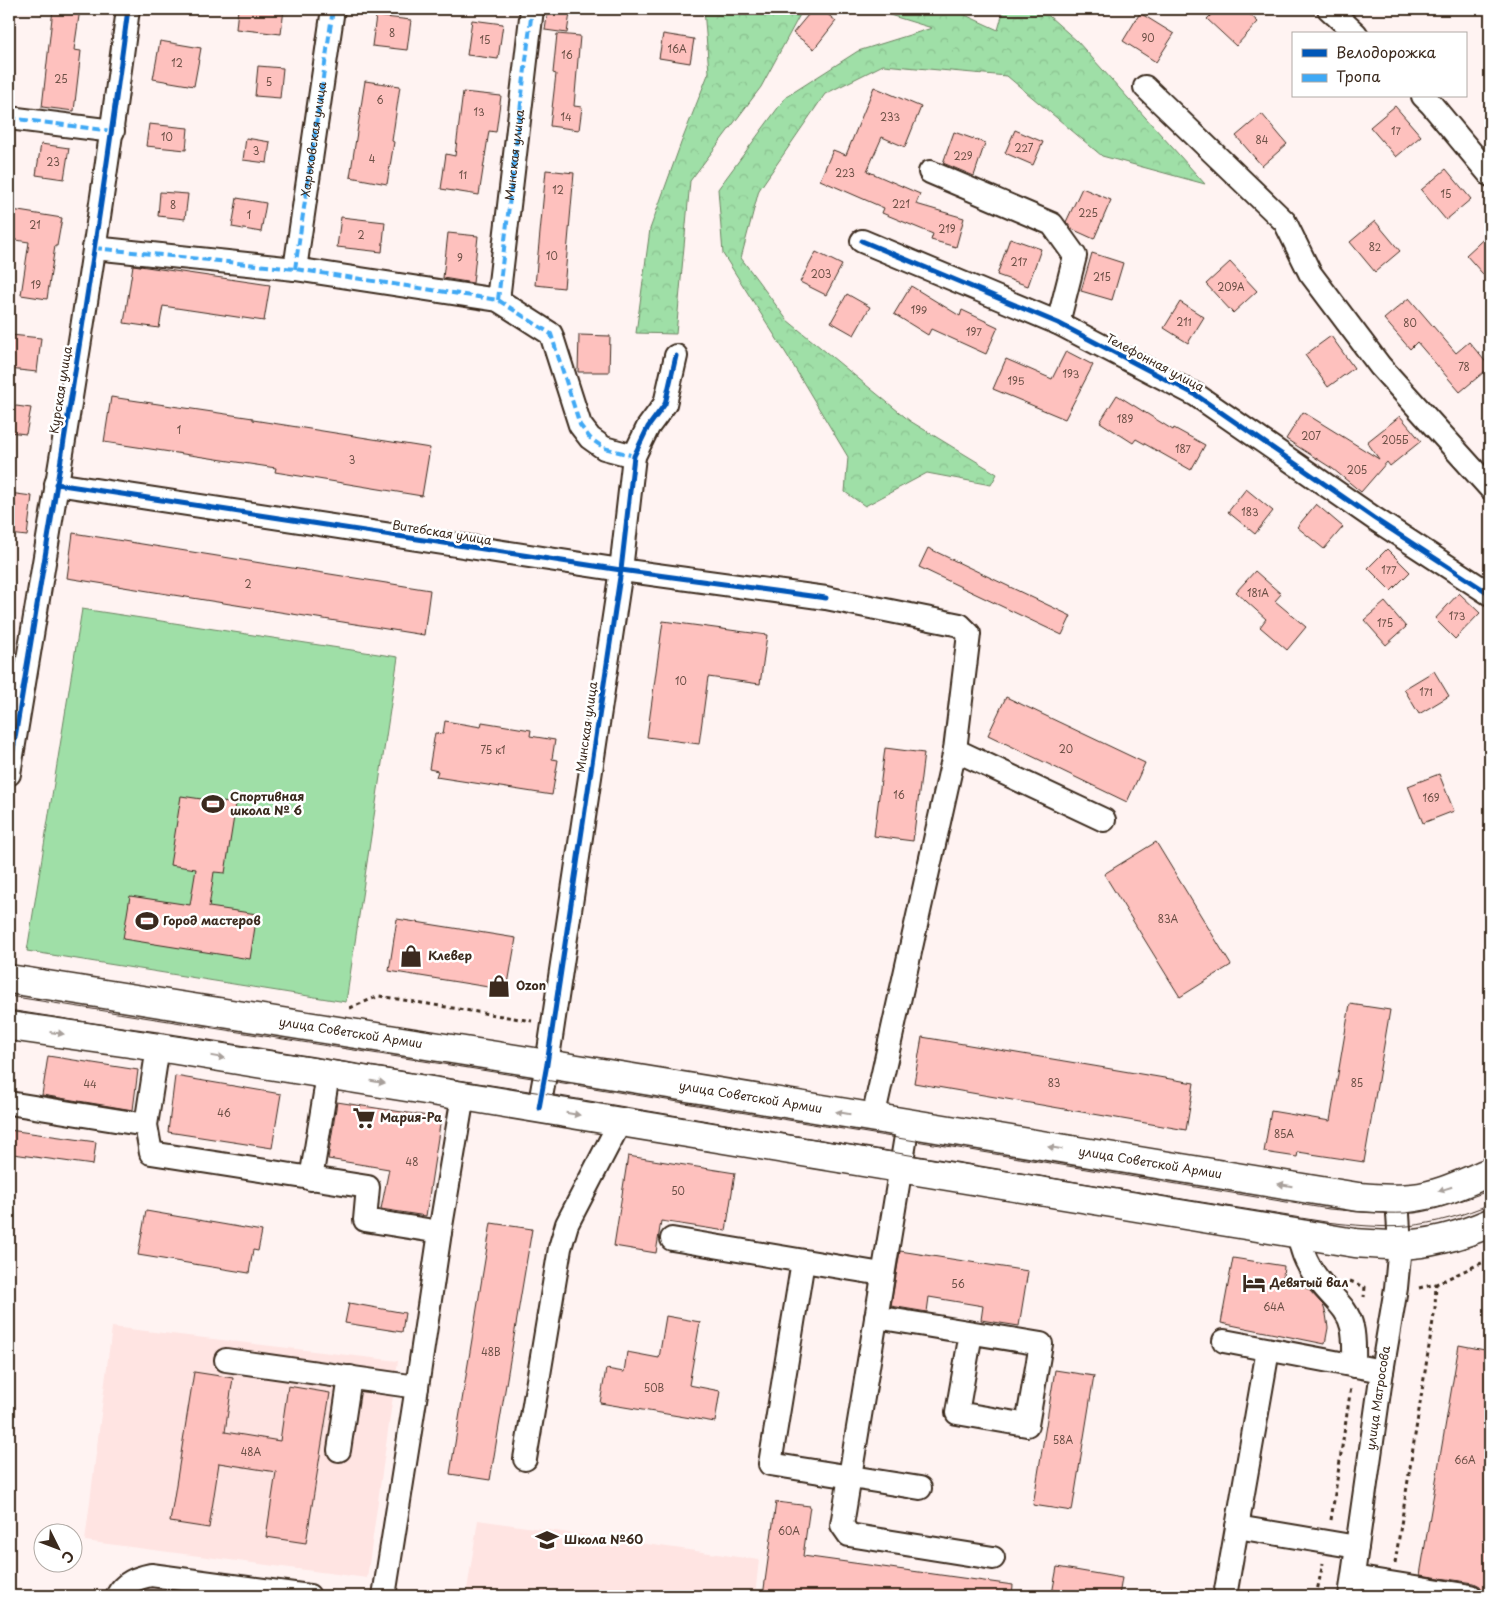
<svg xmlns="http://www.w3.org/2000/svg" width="1499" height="1605" font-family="'Playpen Sans',sans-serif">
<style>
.built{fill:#ffe4e2}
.forest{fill:url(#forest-crowns);stroke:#6d8462}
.pitch{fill:#9fdfa7;stroke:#6d8462}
.building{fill:#fec1be;stroke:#3b2a1e}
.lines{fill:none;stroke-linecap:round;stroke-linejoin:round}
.minor-casing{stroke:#3b2a1e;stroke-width:26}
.major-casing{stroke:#3b2a1e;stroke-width:31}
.path{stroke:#3b2a1e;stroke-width:3;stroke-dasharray:4 4;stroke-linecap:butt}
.minor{stroke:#fff;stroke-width:22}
.major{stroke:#fff;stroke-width:28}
.tram{stroke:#3b2a1e;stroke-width:1}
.quiet{stroke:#3fa9f5;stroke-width:4;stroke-dasharray:8 4;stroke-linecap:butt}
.cycleway-casing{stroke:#fff;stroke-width:8}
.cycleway{stroke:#0057b8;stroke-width:5}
.oneway{fill:#a79f9a}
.labels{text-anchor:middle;stroke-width:5;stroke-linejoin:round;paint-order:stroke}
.number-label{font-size:10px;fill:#6c5046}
.street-label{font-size:12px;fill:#3b2a1e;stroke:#fff}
.poi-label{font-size:12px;font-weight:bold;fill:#3b2a1e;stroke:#fff;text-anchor:start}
</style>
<defs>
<pattern id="forest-crowns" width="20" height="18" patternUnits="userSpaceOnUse" patternTransform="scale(1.25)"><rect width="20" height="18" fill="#9fdfa7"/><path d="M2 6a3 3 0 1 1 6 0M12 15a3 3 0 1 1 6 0" fill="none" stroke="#8ac08f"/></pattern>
</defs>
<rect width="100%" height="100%" fill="#fff3f2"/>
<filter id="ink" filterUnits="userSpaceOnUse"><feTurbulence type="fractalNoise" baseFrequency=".02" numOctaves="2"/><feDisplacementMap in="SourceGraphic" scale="10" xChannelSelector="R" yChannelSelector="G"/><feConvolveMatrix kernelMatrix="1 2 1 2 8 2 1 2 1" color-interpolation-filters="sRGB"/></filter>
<g filter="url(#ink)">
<g class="built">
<polygon points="112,1327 398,1361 367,1578 85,1541"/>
<polygon points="478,1520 759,1560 755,1596 466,1596"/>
</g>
<g class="forest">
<polygon points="704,9 803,9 761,87 690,181 676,334 636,333 650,229 681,143 709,72"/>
<polygon points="870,9 952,9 998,30 1004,9 1041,9 1077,41 1205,184 1102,156 1007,76 883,65 825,94 759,190 741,258 787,320 910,421 997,474 991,485 927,473 865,506 845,492 848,457 787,355 723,254 718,189 786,97 858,51 932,28"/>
</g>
<polygon class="pitch" points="82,609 398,657 346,1002 27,951"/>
<g class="building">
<polygon points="53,9 80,9 74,50 81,51 74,111 42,107"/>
<polygon points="238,9 284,9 281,34 236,29"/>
<polygon points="813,9 821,9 836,21 814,49 793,33"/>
<polygon points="1217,9 1244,9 1258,22 1236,46 1207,19"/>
<polygon points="548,10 570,13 567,33 545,30"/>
<polygon points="1140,13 1174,34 1156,62 1123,41"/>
<polygon points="376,16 411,20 407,50 372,46"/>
<polygon points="472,20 503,24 498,59 467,55"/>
<polygon points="557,34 580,36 574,106 582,107 579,130 550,126 556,74 553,73"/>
<polygon points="663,34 694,39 690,63 659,58"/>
<polygon points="160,41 201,48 194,86 153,79"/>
<polygon points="258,66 283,68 280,98 255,96"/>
<polygon points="365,81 400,86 392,141 394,142 387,184 350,177"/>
<polygon points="874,87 921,107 905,147 882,137 867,171 920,194 916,204 964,218 956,247 931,240 933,234 882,213 884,208 820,180 833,150 846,155"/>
<polygon points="463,92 501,96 496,132 489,131 479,195 441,189 446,154 455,156"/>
<polygon points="1395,106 1421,136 1396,157 1370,127"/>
<polygon points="1262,114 1287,144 1262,166 1236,136"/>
<polygon points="149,124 188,128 186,150 146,146"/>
<polygon points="1015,130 1043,142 1033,165 1005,153"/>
<polygon points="954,132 985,143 974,176 943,163"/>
<polygon points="246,138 270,142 267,163 243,160"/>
<polygon points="41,144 69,148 64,179 36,175"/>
<polygon points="1446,169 1471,199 1446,220 1421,190"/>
<polygon points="546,170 574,173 564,288 535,285"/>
<polygon points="1082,188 1111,200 1094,239 1072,229 1066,222"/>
<polygon points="160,192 188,194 185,219 158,216"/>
<polygon points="237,198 266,203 261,232 232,227"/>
<polygon points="12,210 62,218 57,246 55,246 47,299 21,295 29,242 9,239"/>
<polygon points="341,217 385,222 382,252 337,247"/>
<polygon points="1375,221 1400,251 1375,272 1350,242"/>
<polygon points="448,233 478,236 473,283 443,278"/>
<polygon points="1490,233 1490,282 1466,255"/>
<polygon points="1010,238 1041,249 1028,286 997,275"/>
<polygon points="816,252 842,265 826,295 800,282"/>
<polygon points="1092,253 1123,263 1112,300 1081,291"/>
<polygon points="1230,262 1257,291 1233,313 1206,284"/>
<polygon points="133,265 270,285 264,321 163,306 159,328 124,323"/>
<polygon points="911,286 960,316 962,310 998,327 986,354 931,329 928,335 894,314"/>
<polygon points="847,294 870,307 854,335 831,322"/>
<polygon points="1409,298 1456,353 1469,342 1490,367 1460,392 1417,342 1410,349 1384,319"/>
<polygon points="1180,302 1204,317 1188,343 1164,328"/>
<polygon points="11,335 41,338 37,372 9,369"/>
<polygon points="579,335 610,336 609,372 578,372"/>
<polygon points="1331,336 1354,368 1328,387 1305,355"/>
<polygon points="1066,351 1093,365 1065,419 993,389 1006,359 1052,379"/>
<polygon points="1117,395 1173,430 1174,428 1205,445 1191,470 1136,439 1133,443 1100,422"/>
<polygon points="111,397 253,418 253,420 430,448 422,496 275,472 276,468 104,442"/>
<polygon points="9,405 31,408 26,434 9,432"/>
<polygon points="1303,412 1379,459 1367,442 1400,416 1421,441 1390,466 1387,462 1361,492 1333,469 1286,439"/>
<polygon points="1246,489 1273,511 1255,534 1228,512"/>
<polygon points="9,493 32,496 27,536 9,534"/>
<polygon points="1316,504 1343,527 1324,549 1297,527"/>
<polygon points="73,533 430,590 424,635 67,578"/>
<polygon points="928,548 1071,616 1062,635 919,567"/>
<polygon points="1387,549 1410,572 1391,591 1368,568"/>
<polygon points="1255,571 1281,594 1275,601 1306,627 1287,650 1260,627 1266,619 1236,592"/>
<polygon points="1459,593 1480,613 1455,639 1435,619"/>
<polygon points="1385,602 1406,627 1386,645 1364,620"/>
<polygon points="663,621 767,635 760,684 708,677 699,744 647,737"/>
<polygon points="1434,671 1449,696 1419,714 1404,689"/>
<polygon points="1006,697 1145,763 1127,802 988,735"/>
<polygon points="445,721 481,727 482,722 531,730 530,736 555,740 552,759 558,760 552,795 436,777 438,771 429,769 435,733 443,734"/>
<polygon points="885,748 924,753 913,841 874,836"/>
<polygon points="1439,774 1454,811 1423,823 1408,786"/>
<polygon points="181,796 236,804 225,873 214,872 209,907 257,914 250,959 123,939 130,896 190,905 196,869 170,865"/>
<polygon points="1156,842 1231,965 1180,997 1104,874"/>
<polygon points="397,919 516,938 507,990 389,971"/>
<polygon points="1350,1004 1390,1010 1364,1162 1298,1152 1297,1157 1264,1152 1271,1111 1330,1121"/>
<polygon points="922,1037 1194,1083 1186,1130 914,1083"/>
<polygon points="48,1056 138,1070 133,1110 42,1095"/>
<polygon points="175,1076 281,1094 272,1148 168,1132"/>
<polygon points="337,1102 441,1118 426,1216 381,1209 389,1169 328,1159"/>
<polygon points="9,1130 96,1142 93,1165 13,1154 14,1150 9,1150"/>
<polygon points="628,1156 735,1173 726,1231 661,1221 656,1253 614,1246"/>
<polygon points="146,1211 262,1231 258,1251 253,1250 249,1273 138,1255"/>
<polygon points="491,1223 532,1229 490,1480 450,1474"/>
<polygon points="900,1251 1028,1271 1019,1326 981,1320 983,1306 929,1297 927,1312 891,1306"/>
<polygon points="1233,1258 1284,1266 1283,1277 1297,1282 1309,1290 1323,1305 1326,1314 1328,1328 1325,1344 1221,1323"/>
<polygon points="349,1303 405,1313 402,1332 345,1323"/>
<polygon points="666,1316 700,1322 689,1385 720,1391 715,1422 600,1403 606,1369 624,1372 627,1352 659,1358"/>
<polygon points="1459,1345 1490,1351 1490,1580 1487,1580 1486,1596 1484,1596 1483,1591 1480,1586 1474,1583 1420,1575"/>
<polygon points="1055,1370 1094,1376 1072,1511 1033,1505"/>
<polygon points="194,1372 233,1378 225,1432 280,1441 288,1386 330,1393 306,1543 266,1537 276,1472 219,1463 209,1528 170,1522"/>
<polygon points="776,1502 810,1506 803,1556 1013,1585 1012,1596 763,1596"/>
<polygon points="1057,1567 1122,1578 1119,1596 1066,1596 1052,1594"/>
</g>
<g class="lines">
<defs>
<g id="minor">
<polyline points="1329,9 1356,34"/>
<polyline points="1145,87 1285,222 1310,273 1380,366 1490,488"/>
<polyline points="1423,96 1431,104 1490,175"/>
<polyline points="9,118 113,131"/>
<polyline points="930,172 1052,224 1075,256 1058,323"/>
<polyline points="862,241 1058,323 1196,395 1375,519 1490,594"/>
<polyline points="94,248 295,269 498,300 551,334 580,425 590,438 604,448 634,456"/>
<path id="s1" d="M 295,269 L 333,9"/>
<path id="s2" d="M 498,300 L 532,9"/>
<polyline points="56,484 621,570 826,598 960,625 969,634 955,750 873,1118"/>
<polyline points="955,750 1104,820"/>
<path d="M 9,774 C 51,519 95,265 128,9"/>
<polyline points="158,1047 146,1125 151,1153 368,1187 365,1220 440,1232"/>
<polyline points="9,1103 146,1125"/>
<polyline points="539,1108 547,1064 621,570 634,456 648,427 665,404 676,356"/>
<polyline points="908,1124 842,1525 849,1535 993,1558"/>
<polyline points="311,1179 328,1075"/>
<path d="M 1299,1235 C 1302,1255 1308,1267 1321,1283 C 1332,1298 1348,1308 1352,1327 C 1355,1339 1354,1354 1354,1366"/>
<polyline points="672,1239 882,1274"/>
<polyline points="803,1261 770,1464 920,1488"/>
<polyline points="876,1317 1041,1344 1027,1425 957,1413 971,1333"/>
<polyline points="1224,1341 1382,1371"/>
<polyline points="226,1360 417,1387"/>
<polyline points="339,1450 350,1377"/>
<polyline points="525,1459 560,1248 567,1224 620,1122"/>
<polyline points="1237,1527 1357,1547"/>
<polyline points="1353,1577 1471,1596"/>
<path d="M 117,1596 C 124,1582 137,1578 151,1575 L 309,1596"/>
<polyline points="384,1596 417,1387 440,1232 463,1096"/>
<polyline points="1225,1596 1268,1350"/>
<path id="s3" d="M 1350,1596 L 1382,1371 L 1396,1288 L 1400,1245 L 1397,1199"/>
</g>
<g id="major">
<path id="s4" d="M 9,979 L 547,1064 L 1358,1197 C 1376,1198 1395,1200 1413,1198 C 1440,1195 1465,1182 1490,1172"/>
<path d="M 9,1026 L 158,1047 L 463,1096 L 1355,1243 C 1370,1244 1384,1245 1399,1245 C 1430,1244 1462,1235 1490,1223"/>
</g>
</defs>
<use href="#minor" class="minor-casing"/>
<use href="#major" class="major-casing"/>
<g class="path">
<polyline points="350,1008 379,996 532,1021"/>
<polyline points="1350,1281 1365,1287 1364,1297"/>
<polyline points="1419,1288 1436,1284 1490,1259"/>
<polyline points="1331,1520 1351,1387"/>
<polyline points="1395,1563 1435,1308 1436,1284"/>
<polyline points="1316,1596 1323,1563"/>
</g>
<use href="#minor" class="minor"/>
<use href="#major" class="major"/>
<g class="tram">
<path d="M 9,996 L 545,1080 L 1329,1209 C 1354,1211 1380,1214 1405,1213 C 1435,1210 1463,1201 1490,1190"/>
<path d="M 9,1010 L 542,1093 L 945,1161 L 1326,1222 C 1353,1225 1381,1228 1408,1226 C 1436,1223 1464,1215 1490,1204"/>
</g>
<g class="quiet">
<polyline points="9,118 113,131"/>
<polyline points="94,248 295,269 498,300 551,334 580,425 590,438 604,448 634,456"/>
<polyline points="295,269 333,9"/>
<polyline points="498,300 532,9"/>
</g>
<defs>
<g id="cycleway">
<polyline points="862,241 1058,323 1196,395 1375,519 1490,594"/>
<polyline points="56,484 621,570 826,598"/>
<path d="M 9,774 C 51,519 95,265 128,9"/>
<polyline points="539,1108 547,1064 621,570 634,456 648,427 665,404 676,356"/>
</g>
</defs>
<use href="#cycleway" class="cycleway-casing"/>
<use href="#cycleway" class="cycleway"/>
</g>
<defs><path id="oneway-solid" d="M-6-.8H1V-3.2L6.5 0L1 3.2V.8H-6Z" transform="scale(1.25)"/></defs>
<g class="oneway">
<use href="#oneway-solid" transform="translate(57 1033) rotate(8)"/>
<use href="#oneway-solid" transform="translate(218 1057) rotate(9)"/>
<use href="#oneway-solid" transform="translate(378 1082) rotate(9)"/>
<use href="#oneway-solid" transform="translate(843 1113) rotate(-170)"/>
<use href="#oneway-solid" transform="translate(573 1114) rotate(9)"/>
<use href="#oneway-solid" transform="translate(1055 1148) rotate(-171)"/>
<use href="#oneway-solid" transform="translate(1285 1185) rotate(-171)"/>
<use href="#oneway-solid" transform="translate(1445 1189) rotate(163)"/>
</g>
</g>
<defs>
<symbol id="stadium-bare" viewBox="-9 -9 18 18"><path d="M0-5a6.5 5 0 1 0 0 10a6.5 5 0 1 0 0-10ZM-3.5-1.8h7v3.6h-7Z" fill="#3b2a1e" stroke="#fff" stroke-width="2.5" paint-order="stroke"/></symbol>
<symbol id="shop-bare" viewBox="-9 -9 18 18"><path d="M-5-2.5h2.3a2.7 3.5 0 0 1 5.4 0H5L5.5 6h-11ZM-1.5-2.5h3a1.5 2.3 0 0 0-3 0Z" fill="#3b2a1e" stroke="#fff" stroke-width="2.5" paint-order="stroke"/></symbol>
<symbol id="supermarket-bare" viewBox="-9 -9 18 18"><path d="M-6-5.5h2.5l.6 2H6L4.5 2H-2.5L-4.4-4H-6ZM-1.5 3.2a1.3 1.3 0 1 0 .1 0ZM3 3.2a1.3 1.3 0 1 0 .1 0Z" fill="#3b2a1e" stroke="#fff" stroke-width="2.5" paint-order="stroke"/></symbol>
<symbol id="hotel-bare" viewBox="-9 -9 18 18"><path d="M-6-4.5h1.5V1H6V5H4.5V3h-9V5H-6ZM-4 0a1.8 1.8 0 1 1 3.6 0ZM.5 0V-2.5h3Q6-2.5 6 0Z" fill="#3b2a1e" stroke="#fff" stroke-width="2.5" paint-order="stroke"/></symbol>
<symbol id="school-bare" viewBox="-9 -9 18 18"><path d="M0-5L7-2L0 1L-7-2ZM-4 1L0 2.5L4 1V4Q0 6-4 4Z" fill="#3b2a1e" stroke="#fff" stroke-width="2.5" paint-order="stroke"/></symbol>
</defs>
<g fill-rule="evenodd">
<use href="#stadium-bare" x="197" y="788" width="32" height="32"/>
<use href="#stadium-bare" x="131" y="905" width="32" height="32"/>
<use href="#shop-bare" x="395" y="940" width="32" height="32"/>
<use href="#shop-bare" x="483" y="970" width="32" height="32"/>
<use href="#supermarket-bare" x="348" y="1102" width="32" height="32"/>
<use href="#hotel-bare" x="1238" y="1267" width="32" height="32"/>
<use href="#school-bare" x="531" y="1524" width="32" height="32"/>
</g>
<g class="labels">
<g class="number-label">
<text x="392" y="37">8</text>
<text x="1148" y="42">90</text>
<text x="485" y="44">15</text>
<text x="677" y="53">16А</text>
<text x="567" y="59">16</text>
<text x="177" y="67">12</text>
<text x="61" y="83">25</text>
<text x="269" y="86">5</text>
<text x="380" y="104">6</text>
<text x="479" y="116">13</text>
<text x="566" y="121">14</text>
<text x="890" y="121">233</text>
<text x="1396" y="135">17</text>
<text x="167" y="141">10</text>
<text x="1262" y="144">84</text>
<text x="1024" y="152">227</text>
<text x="256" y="155">3</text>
<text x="963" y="160">229</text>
<text x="372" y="163">4</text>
<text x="53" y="166">23</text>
<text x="845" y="177">223</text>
<text x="463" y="179">11</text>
<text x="558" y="194">12</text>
<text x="1446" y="198">15</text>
<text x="901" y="208">221</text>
<text x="173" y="209">8</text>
<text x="1088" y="217">225</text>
<text x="249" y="219">1</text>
<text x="35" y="229">21</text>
<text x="947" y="233">219</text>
<text x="361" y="239">2</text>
<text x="1375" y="251">82</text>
<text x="552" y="260">10</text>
<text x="460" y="262">9</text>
<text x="1019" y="266">217</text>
<text x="821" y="278">203</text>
<text x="1102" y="281">215</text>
<text x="36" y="289">19</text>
<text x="1231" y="291">209А</text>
<text x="919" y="314">199</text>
<text x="1184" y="326">211</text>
<text x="1410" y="327">80</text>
<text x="974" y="336">197</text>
<text x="1464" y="371">78</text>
<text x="1071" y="378">193</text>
<text x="1016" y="385">195</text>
<text x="1125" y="423">189</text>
<text x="179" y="434">1</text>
<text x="1311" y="440">207</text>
<text x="1395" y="444">205Б</text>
<text x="1183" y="453">187</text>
<text x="352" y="464">3</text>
<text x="1357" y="474">205</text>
<text x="1250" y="516">183</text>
<text x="1389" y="574">177</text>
<text x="248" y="588">2</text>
<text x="1258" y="597">181А</text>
<text x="1457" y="620">173</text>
<text x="1385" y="627">175</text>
<text x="681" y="685">10</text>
<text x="1426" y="696">171</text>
<text x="1066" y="753">20</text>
<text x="493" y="754">75 к1</text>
<text x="899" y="799">16</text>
<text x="1431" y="802">169</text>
<text x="1168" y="923">83А</text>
<text x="1054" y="1087">83</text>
<text x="1357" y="1087">85</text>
<text x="90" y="1088">44</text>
<text x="224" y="1117">46</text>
<text x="1284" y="1138">85А</text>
<text x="412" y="1166">48</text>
<text x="678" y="1195">50</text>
<text x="958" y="1288">56</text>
<text x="1274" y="1311">64А</text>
<text x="491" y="1356">48В</text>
<text x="654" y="1392">50В</text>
<text x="1063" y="1444">58А</text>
<text x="251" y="1456">48А</text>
<text x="1465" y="1464">66А</text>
<text x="789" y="1535">60А</text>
</g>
<g class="street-label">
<text dy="4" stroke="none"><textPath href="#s1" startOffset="131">Харьковская улица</textPath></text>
<text dy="4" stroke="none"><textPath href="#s2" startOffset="146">Минская улица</textPath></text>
<text transform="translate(1155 363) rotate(28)" y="4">Телефонная улица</text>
<text transform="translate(61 390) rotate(-81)" y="4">Курская улица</text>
<text transform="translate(442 533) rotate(9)" y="4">Витебская улица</text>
<text transform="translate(587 727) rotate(-82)" y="4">Минская улица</text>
<text dy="4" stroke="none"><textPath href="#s4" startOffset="346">улица Советской Армии</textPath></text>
<text dy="4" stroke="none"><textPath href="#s4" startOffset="751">улица Советской Армии</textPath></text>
<text dy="4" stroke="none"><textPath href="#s4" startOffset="1156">улица Советской Армии</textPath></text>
<text dy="4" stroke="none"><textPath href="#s3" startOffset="200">улица Матросова</textPath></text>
</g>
<g class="poi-label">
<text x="230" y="801">Спортивная<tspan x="230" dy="14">школа № 6</tspan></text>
<text x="163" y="925">Город мастеров</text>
<text x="428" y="960">Клевер</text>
<text x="516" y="990">Ozon</text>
<text x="380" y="1122">Мария-Ра</text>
<text x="1270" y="1287">Девятый вал</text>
<text x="564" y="1544">Школа №60</text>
</g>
</g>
<rect width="1499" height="1605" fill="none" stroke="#fff" stroke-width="30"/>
<rect x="15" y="15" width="1469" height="1575" fill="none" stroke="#3b2a1e" stroke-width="2" filter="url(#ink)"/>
<rect x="1292" y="32" width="175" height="65" fill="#ffffff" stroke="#b1aaa5"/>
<rect x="1302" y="49" width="25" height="8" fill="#0057b8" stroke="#b1aaa5"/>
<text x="1336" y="58" font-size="15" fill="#3b2a1e">Велодорожка</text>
<rect x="1302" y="74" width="25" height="8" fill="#3fa9f5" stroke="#b1aaa5"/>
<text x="1336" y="82" font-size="15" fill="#3b2a1e">Тропа</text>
<g transform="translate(58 1548) rotate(132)"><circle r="24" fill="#ffffff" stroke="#b1aaa5"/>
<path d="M0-4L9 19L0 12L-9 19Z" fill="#3b2a1e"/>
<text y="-8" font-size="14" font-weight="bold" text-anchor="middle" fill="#3b2a1e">С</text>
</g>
</svg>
